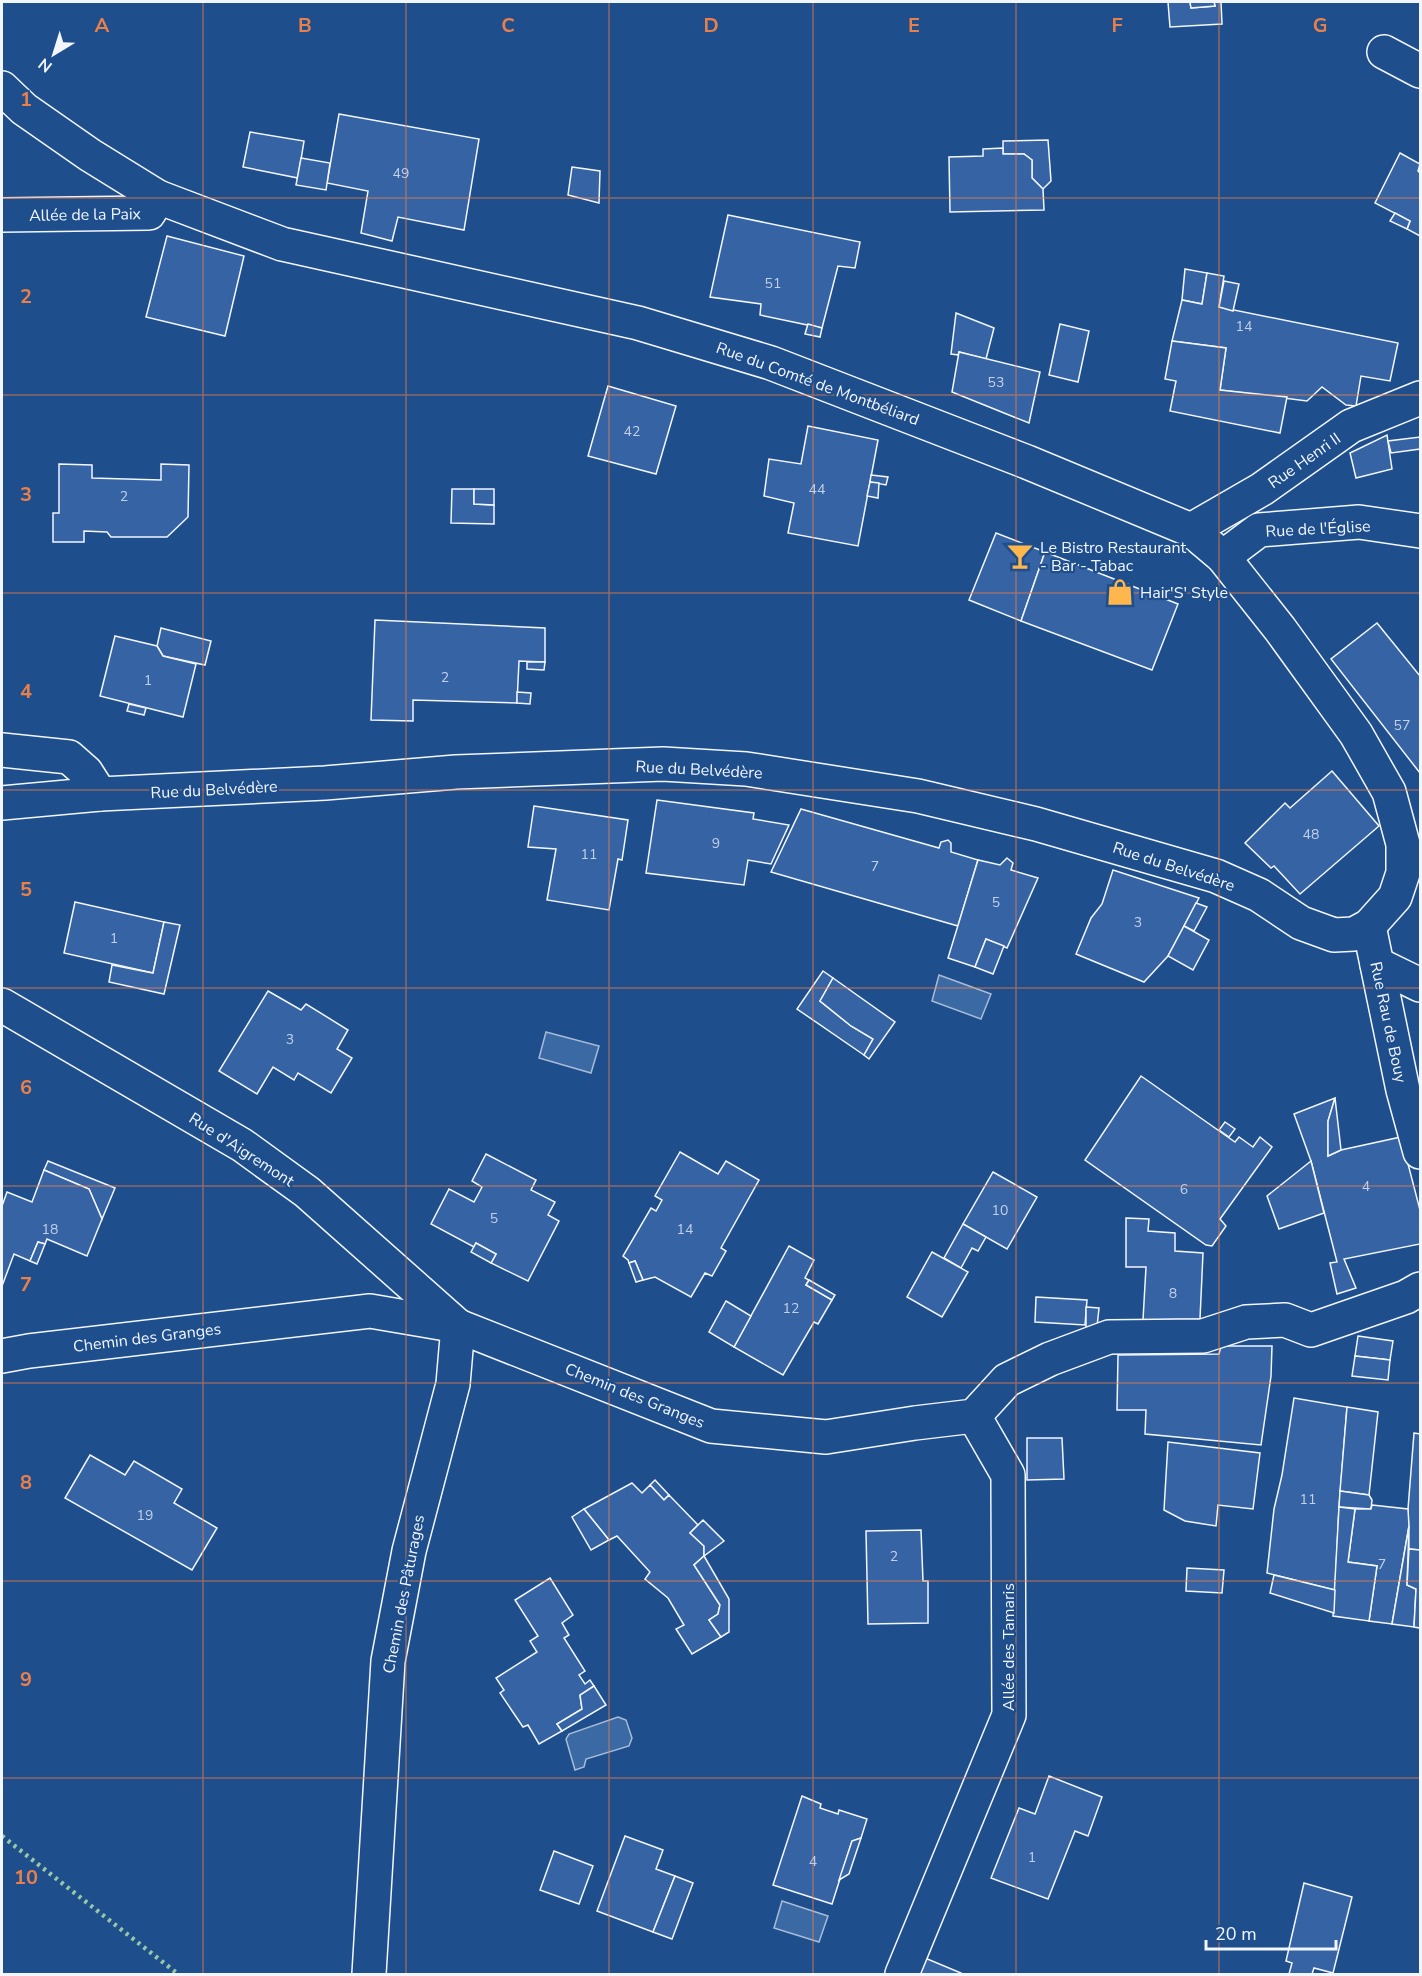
<svg xmlns="http://www.w3.org/2000/svg" width="1422" height="1976" font-family="'Nunito Sans',sans-serif">
<style>
.water{fill:#3b69a3;stroke:#a8bbd7;stroke-width:1.5}
.building{fill:#3563a3;stroke:#f2f6ff;stroke-width:1.5}
.lines{fill:none;stroke-linecap:round;stroke-linejoin:round}
.minor-casing{stroke:#f2f6ff;stroke-width:36}
.minor{stroke:#1f4e8c;stroke-width:33}
.hedge{stroke:#97c8a6;stroke-width:4.5;stroke-dasharray:3 4.5;stroke-linecap:butt}
.grid{fill:none;stroke:#ea8049;stroke-width:1.5;stroke-opacity:0.55}
.labels{text-anchor:middle;stroke-width:4.5;stroke-linejoin:round;paint-order:stroke}
.number-label{font-size:14px;fill:#c3d1e8}
.street-label{font-size:16px;fill:#f2f6ff;stroke:#1f4e8c}
.poi-label{font-size:16px;fill:#f2f6ff;stroke:#1f4e8c;text-anchor:start}
.grid-label{font-size:20px;text-anchor:middle;font-weight:bold;fill:#ea8049;stroke:#1f4e8c;stroke-width:4.5;stroke-linejoin:round;paint-order:stroke}
</style>
<rect width="100%" height="100%" fill="#1f4e8c"/>
<g class="water">
<polygon points="939,975 991,994 981,1019 932,1001"/>
<polygon points="546,1032 599,1046 591,1073 539,1058"/>
<polygon points="618,1717 626,1720 632,1738 629,1746 586,1759 584,1767 575,1770 566,1739 569,1734"/>
<polygon points="782,1901 828,1916 819,1942 774,1928"/>
</g>
<g class="building">
<polygon points="1168,2 1190,2 1191,8 1215,6 1214,2 1221,2 1222,24 1170,27"/>
<polygon points="1190,2 1214,2 1215,6 1191,8"/>
<polygon points="339,114 479,139 464,230 398,217 392,241 361,233 368,191 327,183"/>
<polygon points="250,132 304,141 298,178 243,167"/>
<polygon points="1048,140 1051,181 1043,189 1032,178 1032,160 1024,154 1003,154 1003,141"/>
<polygon points="1003,148 1003,154 1024,154 1032,160 1032,178 1043,189 1044,210 950,212 949,157 983,156 983,149"/>
<polygon points="1400,153 1420,164 1418,171 1420,173 1420,236 1407,229 1410,221 1375,203"/>
<polygon points="301,158 330,163 326,190 296,185"/>
<polygon points="572,167 600,171 599,203 568,195"/>
<polygon points="1395,213 1410,221 1407,229 1390,221"/>
<polygon points="728,215 860,242 855,268 838,266 822,328 760,315 761,304 710,297"/>
<polygon points="167,236 244,256 225,336 146,317"/>
<polygon points="1185,269 1207,273 1202,304 1182,300"/>
<polygon points="1207,273 1224,276 1219,307 1398,343 1390,381 1361,376 1356,406 1346,405 1322,387 1307,401 1220,390 1226,348 1172,341 1182,300 1202,304"/>
<polygon points="1224,281 1239,284 1233,311 1219,307"/>
<polygon points="956,313 994,328 986,359 959,352 958,355 951,354"/>
<polygon points="808,324 822,328 820,337 805,334"/>
<polygon points="1060,324 1089,331 1078,382 1049,375"/>
<polygon points="1172,341 1226,348 1220,390 1287,397 1280,433 1170,411 1176,381 1165,379"/>
<polygon points="959,352 1040,372 1029,423 952,392"/>
<polygon points="608,386 676,406 656,474 588,456"/>
<polygon points="808,426 878,440 858,546 788,533 794,503 764,496 769,459 801,464"/>
<polygon points="1387,435 1392,469 1356,478 1350,453"/>
<polygon points="1420,437 1420,449 1391,453 1388,441"/>
<polygon points="59,464 92,465 92,478 161,480 161,464 189,465 188,517 167,537 111,537 107,532 84,531 84,542 53,542 53,513 59,513"/>
<polygon points="871,475 888,477 886,485 870,482"/>
<polygon points="870,482 879,483 878,498 867,496"/>
<polygon points="452,489 474,489 474,504 494,505 494,524 451,523"/>
<polygon points="474,489 494,489 494,505 474,504"/>
<polygon points="996,533 1045,552 1021,621 969,600"/>
<polygon points="1045,552 1178,604 1152,670 1021,621"/>
<polygon points="375,620 545,628 545,662 519,661 517,703 413,700 413,721 371,720"/>
<polygon points="1377,623 1420,676 1420,773 1331,659"/>
<polygon points="161,628 211,641 205,665 163,656 157,646"/>
<polygon points="115,636 157,646 163,656 196,664 183,717 100,696"/>
<polygon points="527,662 545,662 544,670 527,669"/>
<polygon points="517,692 531,693 530,704 517,703"/>
<polygon points="129,704 146,708 144,715 127,711"/>
<polygon points="1332,771 1379,826 1300,894 1274,866 1271,868 1245,843 1285,803 1290,808"/>
<polygon points="657,800 754,813 753,819 789,825 771,864 748,860 744,885 646,873"/>
<polygon points="534,806 628,820 622,860 618,859 609,910 547,900 556,849 528,847"/>
<polygon points="801,809 939,848 941,842 948,840 951,843 951,852 978,860 958,926 771,872"/>
<polygon points="1007,858 1013,863 1011,870 1038,878 1007,948 986,939 975,967 948,958 978,860 1000,865"/>
<polygon points="1113,870 1199,898 1168,956 1144,982 1076,954 1091,918 1102,904"/>
<polygon points="75,902 164,922 153,973 64,953"/>
<polygon points="1196,903 1207,907 1194,931 1184,926"/>
<polygon points="164,922 180,925 164,994 109,982 112,965 153,973"/>
<polygon points="1184,926 1209,940 1193,970 1168,956"/>
<polygon points="986,939 1004,946 993,974 975,967"/>
<polygon points="823,971 833,978 820,1001 851,1026 873,1039 864,1055 797,1009"/>
<polygon points="833,978 895,1022 869,1059 864,1055 873,1039 851,1026 820,1001"/>
<polygon points="268,991 301,1010 306,1004 348,1030 337,1049 352,1058 331,1093 298,1073 294,1080 273,1067 257,1094 219,1071"/>
<polygon points="1141,1076 1235,1142 1239,1137 1253,1147 1260,1137 1272,1147 1220,1219 1226,1226 1212,1246 1206,1245 1085,1160"/>
<polygon points="1335,1098 1328,1121 1328,1156 1341,1150 1401,1137 1420,1210 1420,1244 1344,1259 1356,1288 1337,1294 1330,1263 1337,1262 1311,1161 1294,1114"/>
<polygon points="1335,1098 1341,1150 1328,1156 1328,1121"/>
<polygon points="1225,1122 1235,1129 1229,1137 1219,1130"/>
<polygon points="680,1152 718,1174 726,1161 759,1180 721,1248 726,1251 712,1276 705,1273 691,1297 655,1277 643,1280 635,1261 629,1263 628,1260 623,1256 651,1208 656,1211 662,1200 655,1196"/>
<polygon points="486,1154 536,1180 531,1190 555,1202 548,1215 559,1221 528,1281 491,1263 496,1254 476,1243 474,1247 431,1224 449,1189 474,1202 482,1187 472,1181"/>
<polygon points="48,1161 115,1188 102,1219 89,1189 44,1170"/>
<polygon points="1311,1161 1324,1213 1279,1229 1267,1196"/>
<polygon points="44,1170 89,1189 102,1219 87,1256 47,1239 45,1244 38,1242 30,1261 14,1254 2,1286 2,1206 7,1192 32,1202"/>
<polygon points="993,1172 1037,1197 1007,1249 963,1224"/>
<polygon points="1126,1218 1149,1219 1148,1231 1175,1233 1175,1251 1203,1253 1200,1319 1143,1320 1146,1267 1126,1267"/>
<polygon points="963,1224 986,1237 978,1251 972,1248 961,1268 944,1258"/>
<polygon points="38,1242 45,1244 37,1264 30,1261"/>
<polygon points="476,1243 496,1254 491,1263 471,1252"/>
<polygon points="789,1246 814,1260 805,1278 809,1280 806,1285 832,1300 818,1324 814,1322 783,1375 734,1347"/>
<polygon points="932,1252 968,1272 942,1317 907,1297"/>
<polygon points="635,1261 643,1280 636,1282 629,1263"/>
<polygon points="809,1280 835,1295 832,1300 806,1285"/>
<polygon points="1036,1297 1087,1300 1085,1325 1035,1322"/>
<polygon points="726,1301 751,1316 734,1347 709,1332"/>
<polygon points="1086,1307 1099,1308 1097,1327 1086,1327"/>
<polygon points="1358,1336 1393,1341 1390,1360 1355,1356"/>
<polygon points="1221,1346 1272,1346 1271,1376 1261,1445 1145,1434 1146,1410 1117,1410 1118,1355 1219,1354"/>
<polygon points="1355,1356 1390,1360 1388,1380 1352,1376"/>
<polygon points="1294,1398 1347,1407 1339,1507 1335,1590 1267,1573 1274,1509 1282,1475"/>
<polygon points="1347,1407 1378,1412 1369,1495 1340,1491"/>
<polygon points="1414,1433 1420,1434 1420,1550 1409,1549 1408,1509"/>
<polygon points="1027,1438 1062,1438 1064,1479 1027,1480"/>
<polygon points="1168,1442 1260,1453 1253,1509 1218,1505 1216,1526 1185,1521 1164,1510"/>
<polygon points="90,1455 125,1475 134,1461 182,1489 174,1503 217,1528 192,1570 65,1498"/>
<polygon points="655,1480 669,1495 664,1500 650,1485"/>
<polygon points="632,1483 642,1493 650,1485 664,1500 669,1495 698,1525 690,1533 704,1546 704,1556 694,1565 720,1605 718,1614 709,1620 721,1637 692,1654 676,1629 684,1625 668,1598 645,1579 650,1572 617,1536 609,1540 584,1509"/>
<polygon points="1340,1491 1369,1495 1372,1500 1371,1509 1339,1507"/>
<polygon points="1372,1505 1408,1509 1409,1526 1392,1624 1369,1621 1377,1566 1348,1562 1355,1509 1371,1509"/>
<polygon points="1339,1507 1355,1509 1348,1562 1377,1566 1369,1621 1333,1616"/>
<polygon points="584,1509 609,1540 591,1550 572,1517"/>
<polygon points="703,1520 724,1541 704,1556 704,1546 690,1533"/>
<polygon points="1409,1526 1407,1585 1416,1589 1414,1627 1392,1624"/>
<polygon points="921,1530 923,1581 928,1581 928,1623 868,1624 866,1531"/>
<polygon points="1409,1549 1420,1550 1420,1628 1414,1627 1416,1589 1407,1585"/>
<polygon points="704,1556 729,1599 729,1632 721,1637 709,1620 718,1614 720,1605 694,1565"/>
<polygon points="1187,1568 1224,1570 1222,1593 1186,1591"/>
<polygon points="1274,1575 1335,1590 1334,1613 1270,1593"/>
<polygon points="550,1578 573,1615 562,1623 569,1635 564,1638 585,1671 579,1675 585,1684 590,1680 594,1686 580,1695 582,1709 557,1724 562,1731 539,1744 528,1725 523,1727 500,1693 504,1690 496,1678 537,1652 530,1641 538,1636 515,1600"/>
<polygon points="594,1686 606,1705 562,1731 557,1724 582,1709 580,1695"/>
<polygon points="1049,1776 1102,1797 1088,1836 1075,1831 1048,1899 991,1878 1019,1808 1035,1814"/>
<polygon points="802,1796 821,1804 820,1808 838,1814 839,1810 867,1819 861,1838 852,1841 832,1904 773,1885"/>
<polygon points="625,1836 663,1850 656,1869 675,1876 653,1932 597,1911"/>
<polygon points="861,1838 849,1874 839,1880 852,1841"/>
<polygon points="554,1851 593,1866 579,1904 540,1890"/>
<polygon points="675,1876 693,1883 672,1939 653,1932"/>
<polygon points="1304,1883 1352,1897 1333,1973 1314,1968 1312,1974 1289,1974 1292,1963 1286,1961"/>
<polygon points="925,1958 961,1973 960,1974 918,1974"/>
</g>
<g class="lines">
<defs>
<g id="minor">
<polyline points="1384,52 1420,71"/>
<polyline points="2,88 24,109 90,155 158,197 282,244 638,323 771,363 1027,462 1191,530 1223,557 1280,629 1356,734 1389,792 1403,844 1403,873 1395,897 1369,926 1354,934 1334,935 1301,923 1259,895 1216,876 1036,824 918,796 746,769 663,764 456,772 325,783 100,794 2,803"/>
<polyline points="2,215 149,213 158,197"/>
<polyline points="1191,530 1262,489 1351,426 1420,398"/>
<polyline points="1223,557 1259,530 1359,522 1420,531"/>
<polyline points="2,750 69,757 86,772 100,794"/>
<polyline points="1369,926 1403,1090 1420,1152"/>
<polyline points="1377,964 1420,985"/>
<polyline points="2,1005 242,1145 307,1192 458,1326"/>
<polyline points="2,1356 29,1351 370,1311 458,1326 711,1426 826,1437 915,1423 974,1416 1007,1380 1050,1359 1109,1337 1203,1336 1246,1322 1285,1320 1311,1330 1406,1297 1420,1289"/>
<polyline points="369,1974 388,1661 409,1551 453,1384 458,1326"/>
<polyline points="902,1974 1009,1715 1008,1475 974,1416"/>
</g>
</defs>
<use href="#minor" class="minor-casing"/>
<use href="#minor" class="minor"/>
<polyline class="hedge" points="2,1836 178,1974"/>
</g>
<path class="grid" d="M 203,2 L 203,1974M 406,2 L 406,1974M 609,2 L 609,1974M 813,2 L 813,1974M 1016,2 L 1016,1974M 1219,2 L 1219,1974M 2,198 L 1420,198M 2,395 L 1420,395M 2,593 L 1420,593M 2,790 L 1420,790M 2,988 L 1420,988M 2,1186 L 1420,1186M 2,1383 L 1420,1383M 2,1581 L 1420,1581M 2,1778 L 1420,1778"/>
<defs>
<symbol id="bar-bare" viewBox="-9 -9 18 18"><path d="M-6-5H6L.8 .8V4.5H3.5V6h-7V4.5H-.8V.8Z" fill="#ffb74d" stroke="#1f4e8c" stroke-width="2.5" paint-order="stroke"/></symbol>
<symbol id="shop-bare" viewBox="-9 -9 18 18"><path d="M-5-2.5h2.3a2.7 3.5 0 0 1 5.4 0H5L5.5 6h-11ZM-1.5-2.5h3a1.5 2.3 0 0 0-3 0Z" fill="#ffb74d" stroke="#1f4e8c" stroke-width="2.5" paint-order="stroke"/></symbol>
</defs>
<g fill-rule="evenodd">
<use href="#bar-bare" x="1001" y="537" width="38" height="38"/>
<use href="#shop-bare" x="1101" y="573" width="38" height="38"/>
</g>
<g class="labels">
<g class="number-label">
<text x="401" y="178">49</text>
<text x="773" y="288">51</text>
<text x="1244" y="331">14</text>
<text x="996" y="387">53</text>
<text x="632" y="436">42</text>
<text x="817" y="494">44</text>
<text x="124" y="501">2</text>
<text x="445" y="682">2</text>
<text x="148" y="685">1</text>
<text x="1402" y="730">57</text>
<text x="1311" y="839">48</text>
<text x="716" y="848">9</text>
<text x="589" y="859">11</text>
<text x="875" y="871">7</text>
<text x="996" y="907">5</text>
<text x="1138" y="927">3</text>
<text x="114" y="943">1</text>
<text x="290" y="1044">3</text>
<text x="1366" y="1191">4</text>
<text x="1184" y="1194">6</text>
<text x="1000" y="1215">10</text>
<text x="494" y="1223">5</text>
<text x="50" y="1234">18</text>
<text x="685" y="1234">14</text>
<text x="1173" y="1298">8</text>
<text x="791" y="1313">12</text>
<text x="1308" y="1504">11</text>
<text x="145" y="1520">19</text>
<text x="894" y="1561">2</text>
<text x="1382" y="1569">7</text>
<text x="1032" y="1862">1</text>
<text x="813" y="1866">4</text>
</g>
<g class="street-label">
<text transform="translate(85 214) rotate(-1)" y="6">Allée de la Paix</text>
<text transform="translate(818 383) rotate(20)" y="6">Rue du Comté de Montbéliard</text>
<text transform="translate(1304 460) rotate(-35)" y="6">Rue Henri II</text>
<text transform="translate(1318 528) rotate(-3)" y="6">Rue de l'Église</text>
<text transform="translate(699 769) rotate(3)" y="6">Rue du Belvédère</text>
<text transform="translate(214 789) rotate(-3)" y="6">Rue du Belvédère</text>
<text transform="translate(1174 866) rotate(18)" y="6">Rue du Belvédère</text>
<text transform="translate(1389 1022) rotate(78)" y="6">Rue Rau de Bouy</text>
<text transform="translate(242 1149) rotate(33)" y="6">Rue d'Aigremont</text>
<text transform="translate(147 1337) rotate(-7)" y="6">Chemin des Granges</text>
<text transform="translate(635 1395) rotate(22)" y="6">Chemin des Granges</text>
<text transform="translate(403 1594) rotate(-79)" y="6">Chemin des Pâturages</text>
<text transform="translate(1008 1647) rotate(-90)" y="6">Allée des Tamaris</text>
</g>
<g class="poi-label">
<text x="1040" y="553">Le Bistro Restaurant<tspan x="1040" dy="18">- Bar - Tabac</tspan></text>
<text x="1140" y="598">Hair'S' Style</text>
</g>
</g>
<g class="grid-label">
<text x="102" y="32">A</text>
<text x="305" y="32">B</text>
<text x="508" y="32">C</text>
<text x="711" y="32">D</text>
<text x="914" y="32">E</text>
<text x="1117" y="32">F</text>
<text x="1320" y="32">G</text>
<text x="26" y="106">1</text>
<text x="26" y="303">2</text>
<text x="26" y="501">3</text>
<text x="26" y="698">4</text>
<text x="26" y="896">5</text>
<text x="26" y="1094">6</text>
<text x="26" y="1291">7</text>
<text x="26" y="1489">8</text>
<text x="26" y="1686">9</text>
<text x="26" y="1884">10</text>
</g>
<rect width="1422" height="1976" fill="none" stroke="#f2f6ff" stroke-width="6"/>
<g transform="translate(54 54) rotate(218)" stroke="#1f4e8c" stroke-width="4.5" paint-order="stroke">
<path d="M0-4.5L10 22L0 15L-10 22Z" fill="#f2f6ff"/>
<text y="-9" font-size="16" font-weight="bold" text-anchor="middle" fill="#f2f6ff">N</text>
</g>
<path d="M1206 1940v9h130v-9" fill="none" stroke="#f2f6ff" stroke-width="3"/>
<text x="1215" y="1940" font-size="18" fill="#f2f6ff" stroke="#1f4e8c" stroke-width="4.5" paint-order="stroke">20 m</text>
</svg>
